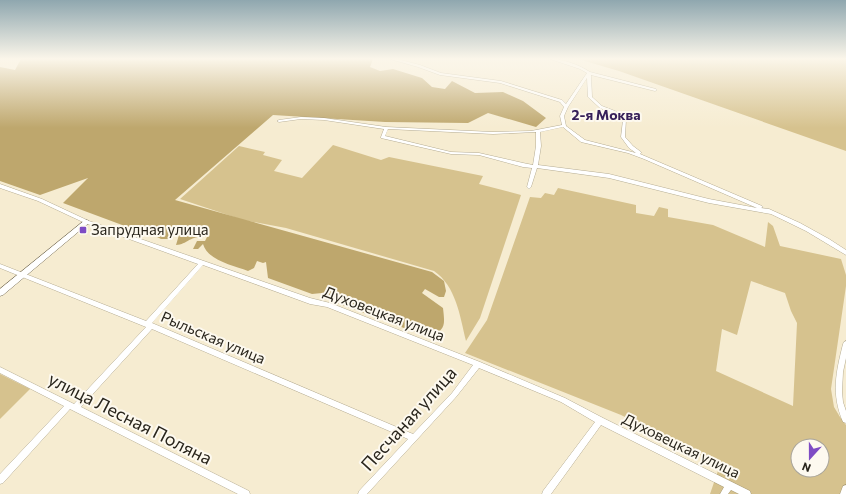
<svg xmlns="http://www.w3.org/2000/svg" width="846" height="494" font-family="Commissioner,sans-serif">
<style>
.green{fill:#d6c28e;fill-rule:evenodd}
.forest{fill:#bea76d}
.lines{fill:none;stroke-linecap:round;stroke-linejoin:round}
.minor-casing{stroke:#756c55;stroke-width:0.5}
.tertiary-casing{stroke:#756c55;stroke-width:1}
.minor{fill:#fff;fill-rule:evenodd}
.tertiary{fill:#fff;fill-rule:evenodd}
.poi-dot{fill:#7e4cc4;stroke:#fdf9ef;stroke-width:1.5}
.labels{text-anchor:middle;stroke-width:4;stroke-linejoin:round;paint-order:stroke}
.far-quarter-label{font-size:14px;font-weight:bold;fill:#37205a;stroke:#fdf9ef}
.poi-label{font-size:15px;fill:#29251c;stroke:#fdf9ef;text-anchor:start}
.street-label{font-size:15px;fill:#29251c;stroke:#fdf9ef}
.near-street-label{font-size:18px;fill:#29251c;stroke:#fdf9ef}
</style>
<rect width="100%" height="100%" fill="#f6ecd1"/>
<g class="green">
<polygon points="578,59 846,59 846,151 619,71"/>
<path d="M 333,145 L 381,160 L 389,157 L 483,176 L 479,184 L 521,195 L 480,318 L 466,341 C 460,316 456,286 434,271 L 286,228 L 243,220 L 180,199 L 239,146 L 265,152 L 263,155 L 282,160 L 274,171 L 302,178 Z"/>
<path d="M 558,188 L 636,205 L 636,213 L 654,216 L 659,207 L 668,209 L 668,217 L 713,225 L 765,247 L 768,222 L 773,226 L 780,246 L 841,259 L 846,275 L 846,286 L 831,389 L 834,407 L 840,417 L 846,425 L 846,494 L 710,494 L 720,465 L 621,415 L 465,353 L 487,320 L 530,197 L 541,198 L 545,193 L 554,195 ZM 751,281 L 785,293 L 791,311 L 797,323 L 793,406 L 716,371 L 722,329 L 737,335 ZM 798,446 L 822,446 L 822,470 L 798,470 Z"/>
<polygon points="0,374 30,389 0,419"/>
</g>
<path class="forest" d="M 21,59 L 373,59 L 370,67 L 380,71 L 393,69 L 422,78 L 432,87 L 445,89 L 452,81 L 475,93 L 503,92 L 523,101 L 546,118 L 536,127 L 488,113 L 468,123 L 385,122 L 273,115 L 175,200 L 432,272 L 444,281 L 446,291 L 444,297 L 439,297 L 425,289 L 422,293 L 443,308 C 445,326 446,330 428,337 L 332,301 L 322,293 L 312,294 L 268,278 L 266,262 L 263,263 L 257,261 L 254,268 L 248,271 C 233,265 208,261 203,244 L 198,249 L 193,249 L 197,241 L 205,241 L 207,237 C 189,235 189,244 176,245 L 179,235 L 177,232 L 169,239 L 161,239 L 157,237 L 156,231 L 149,235 L 63,203 L 88,178 L 40,195 L 0,181 L 0,67 L 15,70 Z"/>
<g class="lines">
<defs>
<g id="minor">
<path d="M 390,59 L 397,59 L 420,65 L 441,73 L 501,81 L 562,100 L 566,104 L 587,73 L 580,69 L 550,59 C 564,59 579,65 590,72 L 656,89 L 657,90 L 655,91 L 591,75 L 592,97 L 602,106 L 615,111 L 626,119 L 625,137 L 633,146 L 641,152 L 641,153 L 640,154 L 762,206 L 763,207 L 761,208 L 769,209 L 800,223 L 829,239 L 846,250 L 846,255 L 806,231 L 771,214 L 709,203 L 609,178 L 537,168 L 531,187 L 529,189 L 527,187 L 532,168 L 523,167 L 479,155 L 451,154 L 381,138 L 381,137 L 384,129 L 324,120 L 301,119 L 279,122 L 277,121 L 279,120 L 301,117 L 324,118 L 386,127 L 493,132 L 531,131 L 562,125 L 560,116 L 564,107 L 560,102 L 500,83 L 440,75 L 418,67 ZM 587,78 L 588,97 L 600,108 L 613,113 L 623,120 L 621,137 L 629,148 L 636,153 L 585,140 L 566,126 L 564,116 L 568,107 ZM 563,127 L 581,142 L 628,153 L 644,159 L 757,208 L 709,199 L 609,174 L 538,165 L 541,146 L 540,132 ZM 388,129 L 493,134 L 536,132 L 536,146 L 533,165 L 523,163 L 479,153 L 451,152 L 385,136 Z"/>
<path d="M 0,184 L 42,199 L 89,221 L 310,298 L 330,303 L 480,362 L 565,398 L 603,418 L 750,491 L 751,494 L 739,494 L 731,490 L 728,494 L 720,494 L 724,487 L 601,425 L 551,494 L 542,494 L 543,491 L 595,422 L 561,402 L 479,368 L 456,397 L 367,494 L 358,494 L 359,491 L 408,439 L 152,329 L 81,407 L 249,491 L 250,494 L 238,494 L 70,409 L 3,483 L 0,484 L 0,474 L 64,406 L 0,373 L 0,367 L 74,404 L 146,327 L 0,268 L 0,264 L 146,321 L 198,264 L 85,223 L 38,201 L 0,188 ZM 203,265 L 310,304 L 327,307 L 473,365 L 452,393 L 413,434 L 152,323 Z"/>
<path d="M 846,341 L 846,358 L 843,372 L 842,392 L 843,402 L 846,411 L 846,423 L 843,422 C 831,394 836,372 843,344 L 844,342 Z"/>
<polygon points="846,485 846,494 840,494 843,486"/>
</g>
<polygon id="tertiary" points="85,220 87,220 90,222 3,295 0,296 0,289"/>
</defs>
<use href="#minor" class="minor-casing"/>
<use href="#tertiary" class="tertiary-casing"/>
<use href="#minor" class="minor"/>
<use href="#tertiary" class="tertiary"/>
</g>
<linearGradient id="sky" x2="0" y2="1"><stop stop-color="#8fa7af"/><stop offset="0.46" stop-color="#fbf6ea"/><stop offset="1" stop-color="#fbf6ea" stop-opacity="0"/></linearGradient>
<rect width="846" height="128" fill="url(#sky)"/>
<rect class="poi-dot" x="79" y="226" width="8" height="8" rx="2"/>
<g class="labels">
<g class="far-quarter-label">
<text x="606" y="120">2-я Моква</text>
</g>
<g class="poi-label">
<text x="91" y="235">Запрудная улица</text>
</g>
<g class="street-label">
<text transform="translate(384 314) rotate(21)" y="5">Духовецкая улица</text>
<text transform="translate(213 338) rotate(23)" y="5">Рыльская улица</text>
<text transform="translate(681 446) rotate(26)" y="5">Духовецкая улица</text>
</g>
<g class="near-street-label">
<text transform="translate(130 419) rotate(27)" y="6">улица Лесная Поляна</text>
<text transform="translate(409 419) rotate(-48)" y="6">Песчаная улица</text>
</g>
</g>
<g transform="translate(810 458) rotate(201)"><circle r="19" fill="#fdf9ef" stroke="#a8a49b"/>
<path d="M0-3L7 15L0 10L-7 15Z" fill="#7e4cc4"/>
<text y="-6" font-size="11" font-weight="bold" text-anchor="middle" fill="#29251c">N</text>
</g>
</svg>
